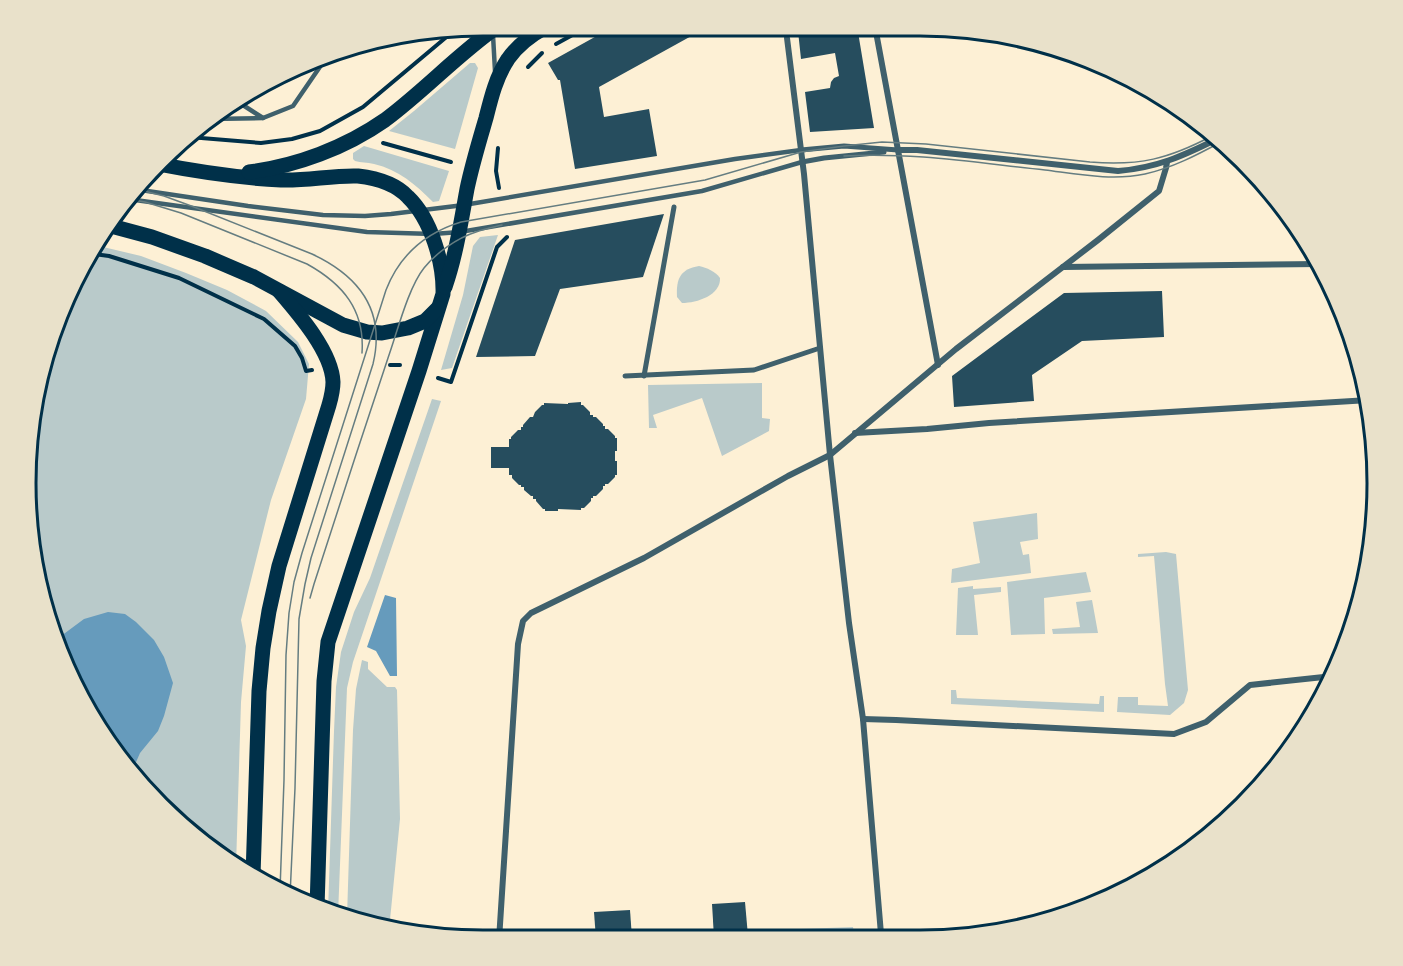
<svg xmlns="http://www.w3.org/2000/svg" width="1403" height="966" font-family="'Alegreya Sans',sans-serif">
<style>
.green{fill:#b9caca}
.water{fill:#669bbc}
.building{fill:#264d5e}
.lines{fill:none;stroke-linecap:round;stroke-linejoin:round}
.path{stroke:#003049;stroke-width:4}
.service{stroke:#3f606c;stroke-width:4.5}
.pedestrian{stroke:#3f606c;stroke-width:5}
.minor{stroke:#3f606c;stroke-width:6}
.primary{stroke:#003049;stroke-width:15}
.tram{stroke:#657d81;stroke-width:1.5}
.rim{fill:none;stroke:#003049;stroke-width:3}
</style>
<rect width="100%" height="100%" fill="#fdf0d5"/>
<g class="green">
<polygon points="470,63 475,63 478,68 455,149 389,131 414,111"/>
<path d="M 364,146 L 449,171 L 439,201 L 433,202 C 415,184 399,170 374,164 C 367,162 361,163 355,161 L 353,159 L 353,153 Z"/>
<polygon points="498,235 452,368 441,370 463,295 473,246 480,237"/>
<polygon points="99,246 141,256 186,273 227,290 266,311 298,342 309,364 306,399 271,500 241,620 246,646 241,702 236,867 229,863 159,806 73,686 34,572 29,424 60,308"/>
<path d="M 699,266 C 707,268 715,271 720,278 C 721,295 697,303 682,303 L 677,297 C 676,279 680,269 699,266 Z"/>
<polygon points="762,383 762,418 770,419 769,431 722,456 702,398 653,415 657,428 649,428 648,385"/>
<polygon points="432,399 441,401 353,662 347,688 338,915 328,912 334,731 336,687 341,652 354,612 370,578"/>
<polygon points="1037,513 1038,539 1020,542 1023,555 1029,554 1031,573 951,583 952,569 980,563 973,522"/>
<polygon points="1166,552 1176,554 1188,690 1184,703 1170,715 1117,712 1118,697 1138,697 1138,705 1168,706 1165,684 1154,556 1138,557 1138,554"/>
<polygon points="1086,572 1091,592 1044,598 1045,634 1011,635 1007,582"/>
<polygon points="973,586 973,589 1001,587 1001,592 974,595 978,635 956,635 958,588"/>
<polygon points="1092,600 1098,633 1053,634 1052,629 1080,627 1076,602"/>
<polygon points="362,660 368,662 368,669 387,687 395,687 397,690 400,819 389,930 347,917 353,730 356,689"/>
<polygon points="951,690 956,690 957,698 1099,704 1100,696 1104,696 1104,712 951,704"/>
<polygon points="853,927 854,934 751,936 750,931"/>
</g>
<g class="water">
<polygon points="385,595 396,598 397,676 390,676 376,651 367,647"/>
<polygon points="108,612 125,614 136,622 154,640 164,657 173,683 164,716 158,731 140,753 133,769 73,686 57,639 84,619"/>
</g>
<g class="building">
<polygon points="611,28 704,29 599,87 604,117 649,109 657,156 575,169 560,80 558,80 548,63"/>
<polygon points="798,31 858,32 874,128 810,132 805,92 830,88 831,82 834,78 839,76 835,53 801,59"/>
<polygon points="664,214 643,277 560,289 535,356 476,357 515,240"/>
<polygon points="1162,291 1164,337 1082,341 1032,375 1034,401 954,407 952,376 1064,293"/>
<polygon points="581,402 581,405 583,405 590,412 590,415 593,415 593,417 596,417 603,424 603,426 605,426 605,429 608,429 615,436 615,438 617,438 617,451 615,451 615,461 617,461 617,475 615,475 615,477 608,484 605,484 605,486 603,486 603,489 596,496 593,496 593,498 591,498 591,501 584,508 581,508 581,510 558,509 558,511 545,511 545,509 543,509 536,501 536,499 533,499 533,496 531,496 524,490 524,487 521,487 521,485 519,485 512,478 512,475 509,475 509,468 491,468 491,447 509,447 509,439 511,439 511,437 518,430 521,430 521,427 523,427 523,425 530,417 533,417 535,412 542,405 544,405 544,403 568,404 568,403"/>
<polygon points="745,902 748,936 714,937 712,904"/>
<polygon points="630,910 632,938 596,939 594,912"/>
</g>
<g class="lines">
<g class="path">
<polyline points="556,44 587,27"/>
<polyline points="528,67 542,53"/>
<polyline points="189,137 261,143 292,139 320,131 363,107 456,29"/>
<polyline points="383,143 451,162"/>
<polyline points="498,148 496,171 499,188"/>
<polyline points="94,254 109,256 179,278 264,319 295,346 302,358 306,371 312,370"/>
<polyline points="390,365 400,365"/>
<polyline points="438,378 451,382 497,247 507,237"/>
</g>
<g class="service">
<polyline points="493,35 495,71"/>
<polyline points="235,100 263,118"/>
<polyline points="211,119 263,118 293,106 326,58"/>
<polyline points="134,189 248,206 323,215 365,216 391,214 464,205 735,159 801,150"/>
<polyline points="128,199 367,232 433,234 460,232 702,191 802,162"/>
</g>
<g class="pedestrian">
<polyline points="801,150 844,146 898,150"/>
<polyline points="802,162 824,158 884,152"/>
<polyline points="625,376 754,370 820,348"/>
<polyline points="644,376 674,207"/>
</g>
<g class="minor">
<polyline points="876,32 938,365"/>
<polyline points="787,38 804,174 830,455 849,623 863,719 881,934"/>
<path d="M 898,150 L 917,150 L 1118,171 C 1156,168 1183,156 1217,139"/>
<polyline points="1063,267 1319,264"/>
<polyline points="855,433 927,429 989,423 1369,400"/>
<polyline points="863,719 896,720 1174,734 1206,722 1250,685 1333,676"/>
<polyline points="499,940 518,644 523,621 531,613 644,558 788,476 830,455 956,349 1098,240 1159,191 1166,168 1167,162"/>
</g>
<g class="primary">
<path d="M 158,164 C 199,172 240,178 281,180 C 307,181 333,175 358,176 C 375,178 396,184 408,197 C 431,219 444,263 443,294 L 419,371 L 328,642 L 324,681 L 317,908"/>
<path d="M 249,172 C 296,166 345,148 385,120 C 424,91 458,54 498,26"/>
<polyline points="111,226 152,237 205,256 254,277 343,325 367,332 382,333 408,328 425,321 438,308"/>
<path d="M 445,287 C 456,255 461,222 467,189 C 472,165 479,142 486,118 C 491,98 496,77 508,59 C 518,45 531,35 546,27"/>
<path d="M 253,876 L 259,691 L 263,648 L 269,611 L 279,566 L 329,405 C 331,398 333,390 333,382 C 332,352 298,313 279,291"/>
</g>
<g class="tram">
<path d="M 844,156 C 911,152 978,163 1045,170 C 1077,174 1112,181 1145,174 C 1172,168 1197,155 1221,142"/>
<path d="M 136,189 L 164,196 L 194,207 L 312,254 C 359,276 386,310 373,364 L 311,558 L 305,584 L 299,619 L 295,788 L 290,896"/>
<path d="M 128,199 L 145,202 L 181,213 L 307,264 C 343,284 365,310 362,353"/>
<path d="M 310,598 L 314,584 C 338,509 363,433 388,358 C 397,333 408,288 424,268 C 436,253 457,238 476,232 C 484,229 494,227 502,225"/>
<path d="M 280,890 L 284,780 L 286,655 L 289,613 L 294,582 L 302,553 L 386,290 C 400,254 425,233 461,222 L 705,180 L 801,152 L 844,146 L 882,142 L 926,144 L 1090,162 C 1140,166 1168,159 1212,136"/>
</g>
</g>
<path d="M0 0H1403V966H0ZM483 36H920A447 447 0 0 1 1367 483V483A447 447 0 0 1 920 930H483A447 447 0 0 1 36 483V483A447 447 0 0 1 483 36Z" fill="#e9e1ca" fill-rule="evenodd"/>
<path class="rim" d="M483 36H920A447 447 0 0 1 1367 483V483A447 447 0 0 1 920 930H483A447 447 0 0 1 36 483V483A447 447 0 0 1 483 36Z"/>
</svg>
